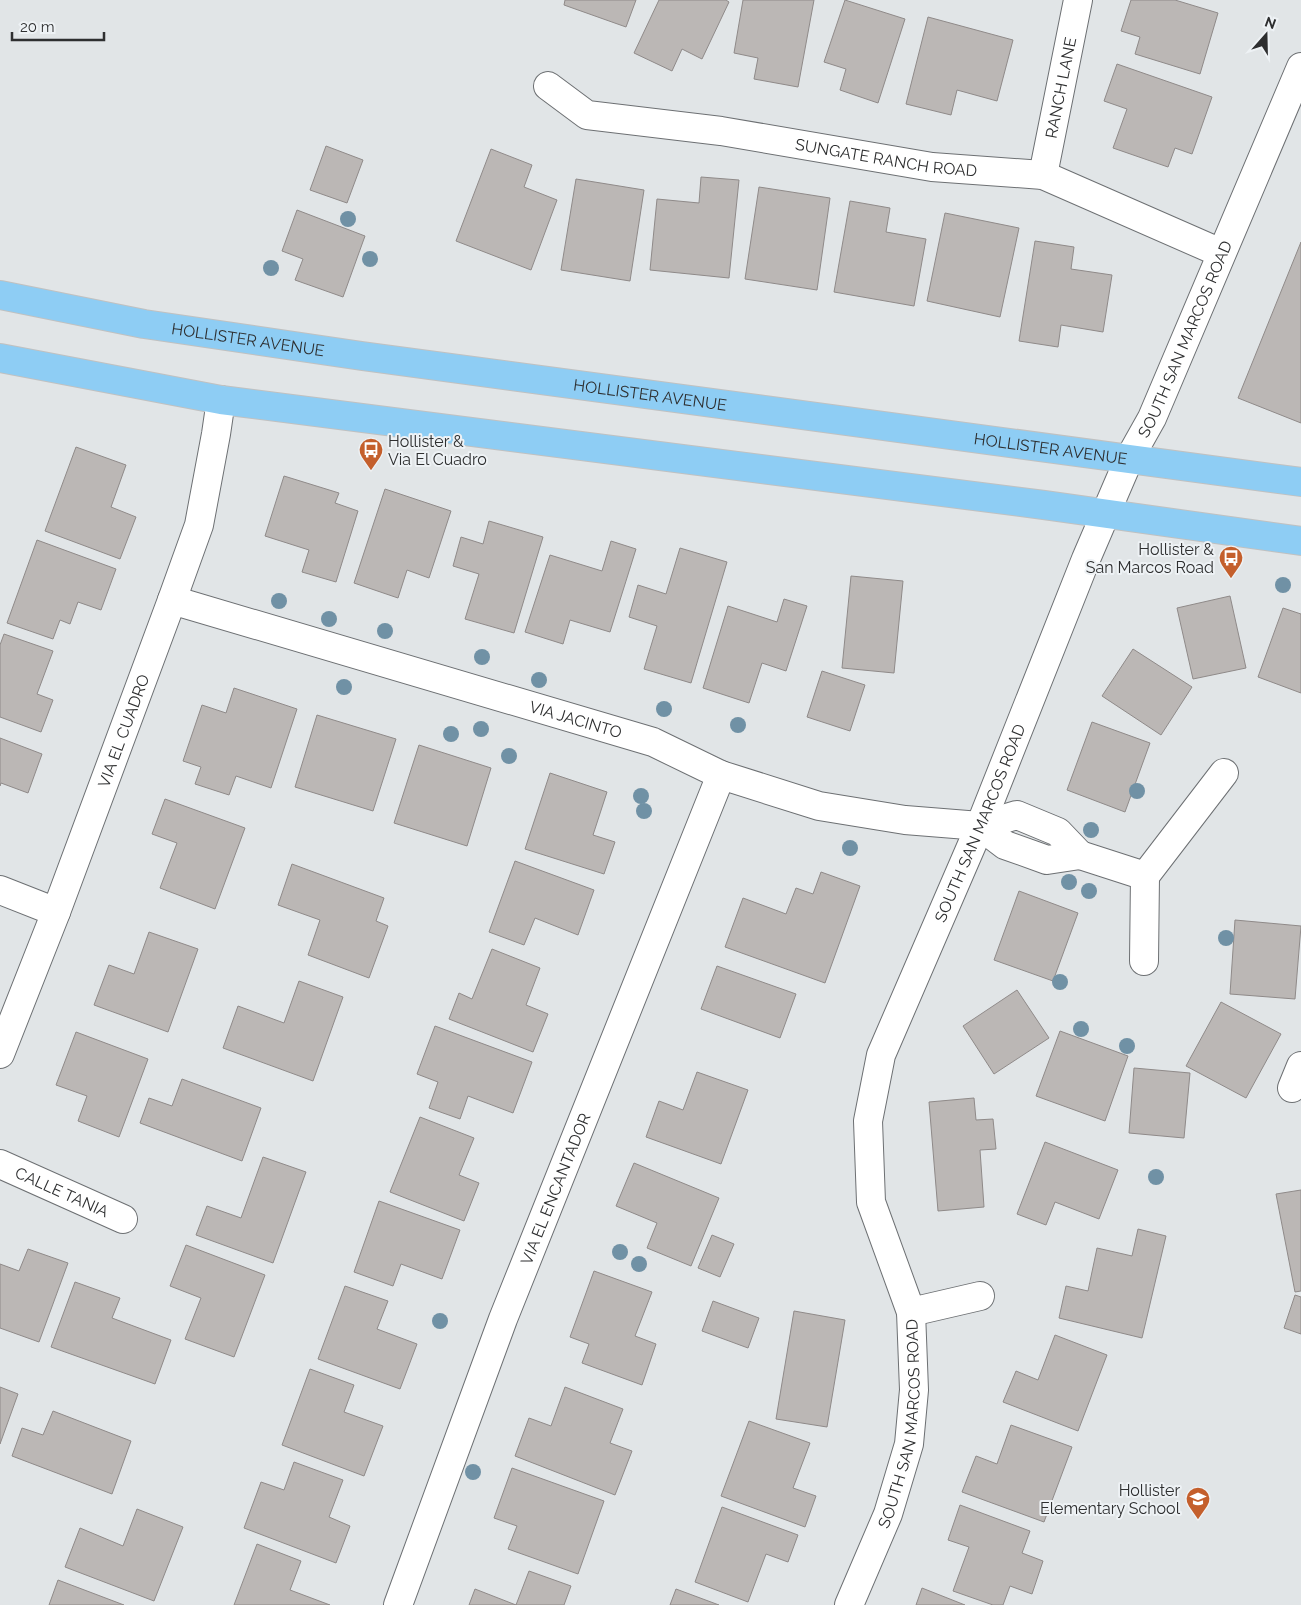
<svg xmlns="http://www.w3.org/2000/svg" width="1301" height="1605" font-family="Raleway,sans-serif">
<style>
.building{fill:#bbb7b5;stroke:#8f8a89}
.lines{fill:none;stroke-linecap:round;stroke-linejoin:round}
.minor-casing{stroke:#6d7073;stroke-width:30}
.major-casing{stroke:#c0c1c1;stroke-width:30}
.minor{stroke:#fff;stroke-width:28}
.major{stroke:#8ecdf4;stroke-width:28}
.tree{fill:#7091a5}
.labels{text-anchor:middle;stroke-width:4;stroke-linejoin:round;paint-order:stroke}
.street-label{font-size:16px;fill:#2e2f30;stroke:#eef2f5}
.poi-label{font-size:16px;fill:#2e2f30;stroke:#eef2f5;text-anchor:end}
</style>
<rect width="100%" height="100%" fill="#e1e5e7"/>
<g class="building">
<polygon points="565,0 636,0 626,27 564,5"/>
<polygon points="659,0 726,0 729,2 702,59 682,49 672,71 634,53"/>
<polygon points="743,0 814,0 798,87 754,79 758,58 734,53"/>
<polygon points="845,0 905,19 878,103 840,90 846,69 824,62"/>
<polygon points="1131,0 1175,0 1218,13 1200,74 1135,54 1140,37 1121,31"/>
<polygon points="928,17 1013,40 997,101 957,90 951,115 906,104"/>
<polygon points="1117,64 1212,97 1192,154 1175,148 1168,167 1113,148 1127,109 1104,101"/>
<polygon points="326,146 363,160 347,203 310,190"/>
<polygon points="491,149 532,165 524,187 557,200 531,270 456,241"/>
<polygon points="701,177 739,180 729,278 650,270 657,199 699,203"/>
<polygon points="576,179 644,190 630,281 561,270"/>
<polygon points="759,187 830,198 817,290 745,279"/>
<polygon points="850,201 890,208 886,232 926,239 914,306 834,292"/>
<polygon points="297,210 365,236 343,297 295,280 303,259 282,251"/>
<polygon points="945,213 1019,228 1000,317 927,301"/>
<polygon points="1035,241 1074,247 1071,269 1112,275 1103,332 1061,325 1058,347 1019,341"/>
<polygon points="1301,242 1301,423 1238,398"/>
<polygon points="76,447 126,465 111,507 136,517 120,559 45,531"/>
<polygon points="284,476 339,493 335,503 358,511 336,582 302,572 309,550 265,536"/>
<polygon points="385,489 451,511 429,578 407,570 398,598 354,583"/>
<polygon points="489,521 543,537 514,633 465,619 479,574 453,566 461,537 483,544"/>
<polygon points="37,540 116,569 101,610 78,602 70,624 60,620 53,639 7,623"/>
<polygon points="611,541 636,549 610,632 570,620 563,644 525,632 550,555 602,571"/>
<polygon points="680,548 727,562 691,683 644,669 657,626 629,617 638,585 666,594"/>
<polygon points="851,576 903,581 894,673 842,668"/>
<polygon points="1230,596 1246,668 1193,679 1177,608"/>
<polygon points="784,599 807,606 786,671 762,663 749,703 703,688 728,606 777,622"/>
<polygon points="1283,608 1301,614 1301,693 1258,677"/>
<polygon points="4,634 53,651 37,694 53,700 41,732 0,717 0,645"/>
<polygon points="1133,649 1192,687 1161,735 1102,696"/>
<polygon points="822,671 865,685 850,731 807,717"/>
<polygon points="234,688 297,709 271,788 236,776 229,795 195,784 201,767 183,761 202,705 226,713"/>
<polygon points="317,715 396,739 373,811 295,787"/>
<polygon points="1092,722 1150,743 1125,812 1067,790"/>
<polygon points="0,738 42,754 28,793 1,783 0,786"/>
<polygon points="419,745 491,768 467,846 394,823"/>
<polygon points="550,773 607,792 593,835 615,842 604,874 525,849"/>
<polygon points="165,799 245,828 215,909 160,888 177,843 152,834"/>
<polygon points="515,861 594,890 578,935 535,918 524,945 489,932"/>
<polygon points="292,864 384,898 376,921 388,926 369,978 308,955 320,920 278,905"/>
<polygon points="821,872 860,886 825,983 725,947 743,898 786,914 796,888 813,894"/>
<polygon points="1019,891 1078,913 1053,981 994,960"/>
<polygon points="1235,920 1301,926 1295,999 1230,994"/>
<polygon points="149,932 198,949 168,1032 94,1005 109,965 134,974"/>
<polygon points="492,949 540,968 526,1005 548,1014 533,1052 449,1019 459,993 472,999"/>
<polygon points="717,966 796,994 780,1038 701,1009"/>
<polygon points="299,981 343,997 313,1081 223,1048 238,1006 284,1023"/>
<polygon points="1017,990 1049,1038 994,1074 963,1026"/>
<polygon points="1221,1002 1281,1034 1246,1098 1186,1066"/>
<polygon points="435,1026 532,1062 513,1113 468,1096 460,1119 429,1108 438,1082 417,1074"/>
<polygon points="1060,1031 1128,1056 1105,1121 1036,1096"/>
<polygon points="76,1032 148,1059 119,1137 78,1121 87,1096 56,1085"/>
<polygon points="1134,1068 1190,1073 1184,1138 1129,1133"/>
<polygon points="697,1072 748,1090 721,1164 646,1137 659,1101 683,1110"/>
<polygon points="182,1079 261,1108 242,1161 140,1123 149,1098 172,1106"/>
<polygon points="974,1098 976,1120 993,1119 996,1149 980,1150 984,1207 938,1211 929,1102"/>
<polygon points="420,1117 474,1138 459,1175 479,1183 464,1221 390,1192"/>
<polygon points="1045,1142 1118,1170 1099,1219 1055,1202 1046,1225 1017,1214"/>
<polygon points="263,1157 306,1172 273,1263 196,1235 207,1206 241,1218"/>
<polygon points="634,1163 719,1198 691,1266 647,1248 657,1223 616,1206"/>
<polygon points="1301,1190 1301,1291 1295,1292 1276,1194"/>
<polygon points="379,1201 460,1230 442,1279 401,1264 393,1286 354,1272"/>
<polygon points="1138,1229 1166,1236 1142,1338 1059,1318 1066,1286 1088,1291 1097,1248 1132,1256"/>
<polygon points="712,1235 734,1244 720,1277 698,1268"/>
<polygon points="186,1245 265,1275 234,1357 185,1339 201,1298 170,1286"/>
<polygon points="28,1249 68,1263 39,1342 0,1328 0,1264 19,1271"/>
<polygon points="594,1271 652,1292 635,1336 656,1344 642,1385 582,1363 589,1344 570,1337"/>
<polygon points="75,1282 120,1298 112,1318 171,1340 155,1384 51,1347"/>
<polygon points="345,1286 388,1301 377,1329 417,1344 400,1389 318,1359"/>
<polygon points="1295,1295 1301,1297 1301,1334 1284,1328"/>
<polygon points="713,1301 759,1318 748,1348 702,1331"/>
<polygon points="794,1311 845,1320 827,1427 776,1419"/>
<polygon points="1055,1335 1107,1355 1078,1431 1003,1402 1016,1371 1038,1380"/>
<polygon points="310,1369 354,1385 344,1412 383,1426 364,1476 282,1445"/>
<polygon points="0,1387 18,1394 0,1444"/>
<polygon points="565,1387 623,1409 610,1443 632,1451 615,1495 515,1456 529,1418 551,1426"/>
<polygon points="53,1411 131,1441 112,1494 12,1456 22,1428 43,1435"/>
<polygon points="749,1421 810,1443 793,1488 816,1496 805,1527 721,1496"/>
<polygon points="1011,1425 1072,1447 1044,1522 962,1492 976,1456 997,1464"/>
<polygon points="294,1462 343,1480 329,1517 350,1526 336,1563 244,1528 261,1482 284,1490"/>
<polygon points="512,1468 604,1501 578,1574 508,1549 517,1526 494,1518"/>
<polygon points="960,1505 1030,1531 1022,1553 1043,1561 1032,1594 1010,1586 1003,1605 993,1605 953,1591 969,1547 948,1540"/>
<polygon points="722,1507 798,1535 788,1562 766,1554 748,1602 695,1582"/>
<polygon points="137,1509 183,1527 154,1601 65,1567 80,1528 123,1546"/>
<polygon points="257,1544 301,1561 290,1590 330,1605 234,1605"/>
<polygon points="529,1571 571,1586 564,1605 469,1605 475,1589 516,1605"/>
<polygon points="58,1580 124,1605 49,1605"/>
<polygon points="922,1588 965,1605 916,1605"/>
<polygon points="676,1589 719,1605 670,1605"/>
</g>
<g class="lines">
<defs>
<g id="minor">
<path id="s1" d="M 548,86 L 587,115 L 721,131 L 932,167 L 1043,175 L 1221,253"/>
<path id="s2" d="M 1043,175 L 1078,0"/>
<path id="s3" d="M 172,600 L 653,742 L 721,775 L 819,806 L 905,820 L 980,826 L 1017,815 L 1058,832 L 1080,855 L 1047,860 L 1005,845 L 980,826"/>
<polyline points="1080,855 1145,876 1144,961"/>
<polyline points="1145,876 1224,773"/>
<polyline points="0,890 56,912"/>
<path id="s4" d="M 0,1054 L 56,912 L 172,600 L 199,525 L 216,434 L 221,400"/>
<polyline points="1292,1088 1301,1066"/>
<path id="s5" d="M 0,1164 L 123,1219"/>
<polyline points="911,1312 980,1296"/>
<path id="s6" d="M 398,1605 L 503,1319 L 721,775"/>
<path id="s7" d="M 849,1605 L 888,1514 L 909,1444 L 914,1390 L 911,1312 L 871,1202 L 868,1121 L 881,1055 L 980,826 L 1086,559 L 1129,459 L 1152,418 L 1301,67"/>
</g>
<g id="major">
<path id="s8" d="M 0,295 L 144,324 L 362,356 L 1301,482"/>
<polyline points="0,358 221,400 1044,505 1301,541"/>
</g>
</defs>
<use href="#minor" class="minor-casing"/>
<use href="#major" class="major-casing"/>
<use href="#minor" class="minor"/>
<use href="#major" class="major"/>
</g>
<g class="tree">
<circle cx="348" cy="219" r="8"/>
<circle cx="370" cy="259" r="8"/>
<circle cx="271" cy="268" r="8"/>
<circle cx="1283" cy="585" r="8"/>
<circle cx="279" cy="601" r="8"/>
<circle cx="329" cy="619" r="8"/>
<circle cx="385" cy="631" r="8"/>
<circle cx="482" cy="657" r="8"/>
<circle cx="539" cy="680" r="8"/>
<circle cx="344" cy="687" r="8"/>
<circle cx="664" cy="709" r="8"/>
<circle cx="738" cy="725" r="8"/>
<circle cx="481" cy="729" r="8"/>
<circle cx="451" cy="734" r="8"/>
<circle cx="509" cy="756" r="8"/>
<circle cx="1137" cy="791" r="8"/>
<circle cx="641" cy="796" r="8"/>
<circle cx="644" cy="811" r="8"/>
<circle cx="1091" cy="830" r="8"/>
<circle cx="850" cy="848" r="8"/>
<circle cx="1069" cy="882" r="8"/>
<circle cx="1089" cy="891" r="8"/>
<circle cx="1226" cy="938" r="8"/>
<circle cx="1060" cy="982" r="8"/>
<circle cx="1081" cy="1029" r="8"/>
<circle cx="1127" cy="1046" r="8"/>
<circle cx="1156" cy="1177" r="8"/>
<circle cx="620" cy="1252" r="8"/>
<circle cx="639" cy="1264" r="8"/>
<circle cx="440" cy="1321" r="8"/>
<circle cx="473" cy="1472" r="8"/>
</g>
<defs>
<symbol id="bus-pin" viewBox="-11 -11 22 30"><path d="M0 17L-7.5 6A9.5 9.5 0 1 1 7.5 6Z" fill="#c45f2c" stroke="#eef2f5"/><path d="M-5-6H5V4H4V6H2V4H-2V6H-4V4H-5ZM-3.5-4V0h7V-4ZM-3.5 1.2v1.5H-2V1.2ZM2 1.2v1.5H3.5V1.2Z" fill="#fff"/></symbol>
<symbol id="school-pin" viewBox="-11 -11 22 30"><path d="M0 17L-7.5 6A9.5 9.5 0 1 1 7.5 6Z" fill="#c45f2c" stroke="#eef2f5"/><path d="M0-5L7-2L0 1L-7-2ZM-4 1L0 2.5L4 1V4Q0 6-4 4Z" fill="#fff"/></symbol>
</defs>
<g fill-rule="evenodd">
<use href="#bus-pin" x="357" y="436" width="28" height="38"/>
<use href="#bus-pin" x="1217" y="544" width="28" height="38"/>
<use href="#school-pin" x="1184" y="1485" width="28" height="38"/>
</g>
<g class="labels">
<g class="street-label">
<text dy="6" stroke="none"><textPath href="#s2" startOffset="89">RANCH LANE</textPath></text>
<text dy="6" stroke="none"><textPath href="#s1" startOffset="351">SUNGATE RANCH ROAD</textPath></text>
<text dy="6" stroke="none"><textPath href="#s8" startOffset="252">HOLLISTER AVENUE</textPath></text>
<text dy="6" stroke="none"><textPath href="#s7" startOffset="1348">SOUTH SAN MARCOS ROAD</textPath></text>
<text dy="6" stroke="none"><textPath href="#s8" startOffset="658">HOLLISTER AVENUE</textPath></text>
<text dy="6" stroke="none"><textPath href="#s8" startOffset="1062">HOLLISTER AVENUE</textPath></text>
<text dy="6" stroke="none"><textPath href="#s3" startOffset="421">VIA JACINTO</textPath></text>
<text dy="6" stroke="none"><textPath href="#s4" startOffset="346">VIA EL CUADRO</textPath></text>
<text dy="6" stroke="none"><textPath href="#s7" startOffset="822">SOUTH SAN MARCOS ROAD</textPath></text>
<text dy="6" stroke="none"><textPath href="#s6" startOffset="445">VIA EL ENCANTADOR</textPath></text>
<text dy="6" stroke="none"><textPath href="#s5" startOffset="68">CALLE TANIA</textPath></text>
<text dy="6" stroke="none"><textPath href="#s7" startOffset="191">SOUTH SAN MARCOS ROAD</textPath></text>
</g>
<g class="poi-label">
<text x="388" y="447" text-anchor="start">Hollister &amp;<tspan x="388" dy="18">Via El Cuadro</tspan></text>
<text x="1214" y="555">Hollister &amp;<tspan x="1214" dy="18">San Marcos Road</tspan></text>
<text x="1180" y="1496">Hollister<tspan x="1180" dy="18">Elementary School</tspan></text>
</g>
</g>
<g transform="translate(1266 35) rotate(20)" stroke="#eef2f5" stroke-width="4" paint-order="stroke">
<path d="M0-4L9 19L0 12L-9 19Z" fill="#2e2f30"/>
<text y="-8" font-size="14" font-weight="bold" text-anchor="middle" fill="#2e2f30">N</text>
</g>
<path d="M12 32v8h92v-8" fill="none" stroke="#2e2f30" stroke-width="2.5"/>
<text x="20" y="32" font-size="15" fill="#2e2f30" stroke="#eef2f5" stroke-width="4" paint-order="stroke">20 m</text>
</svg>
